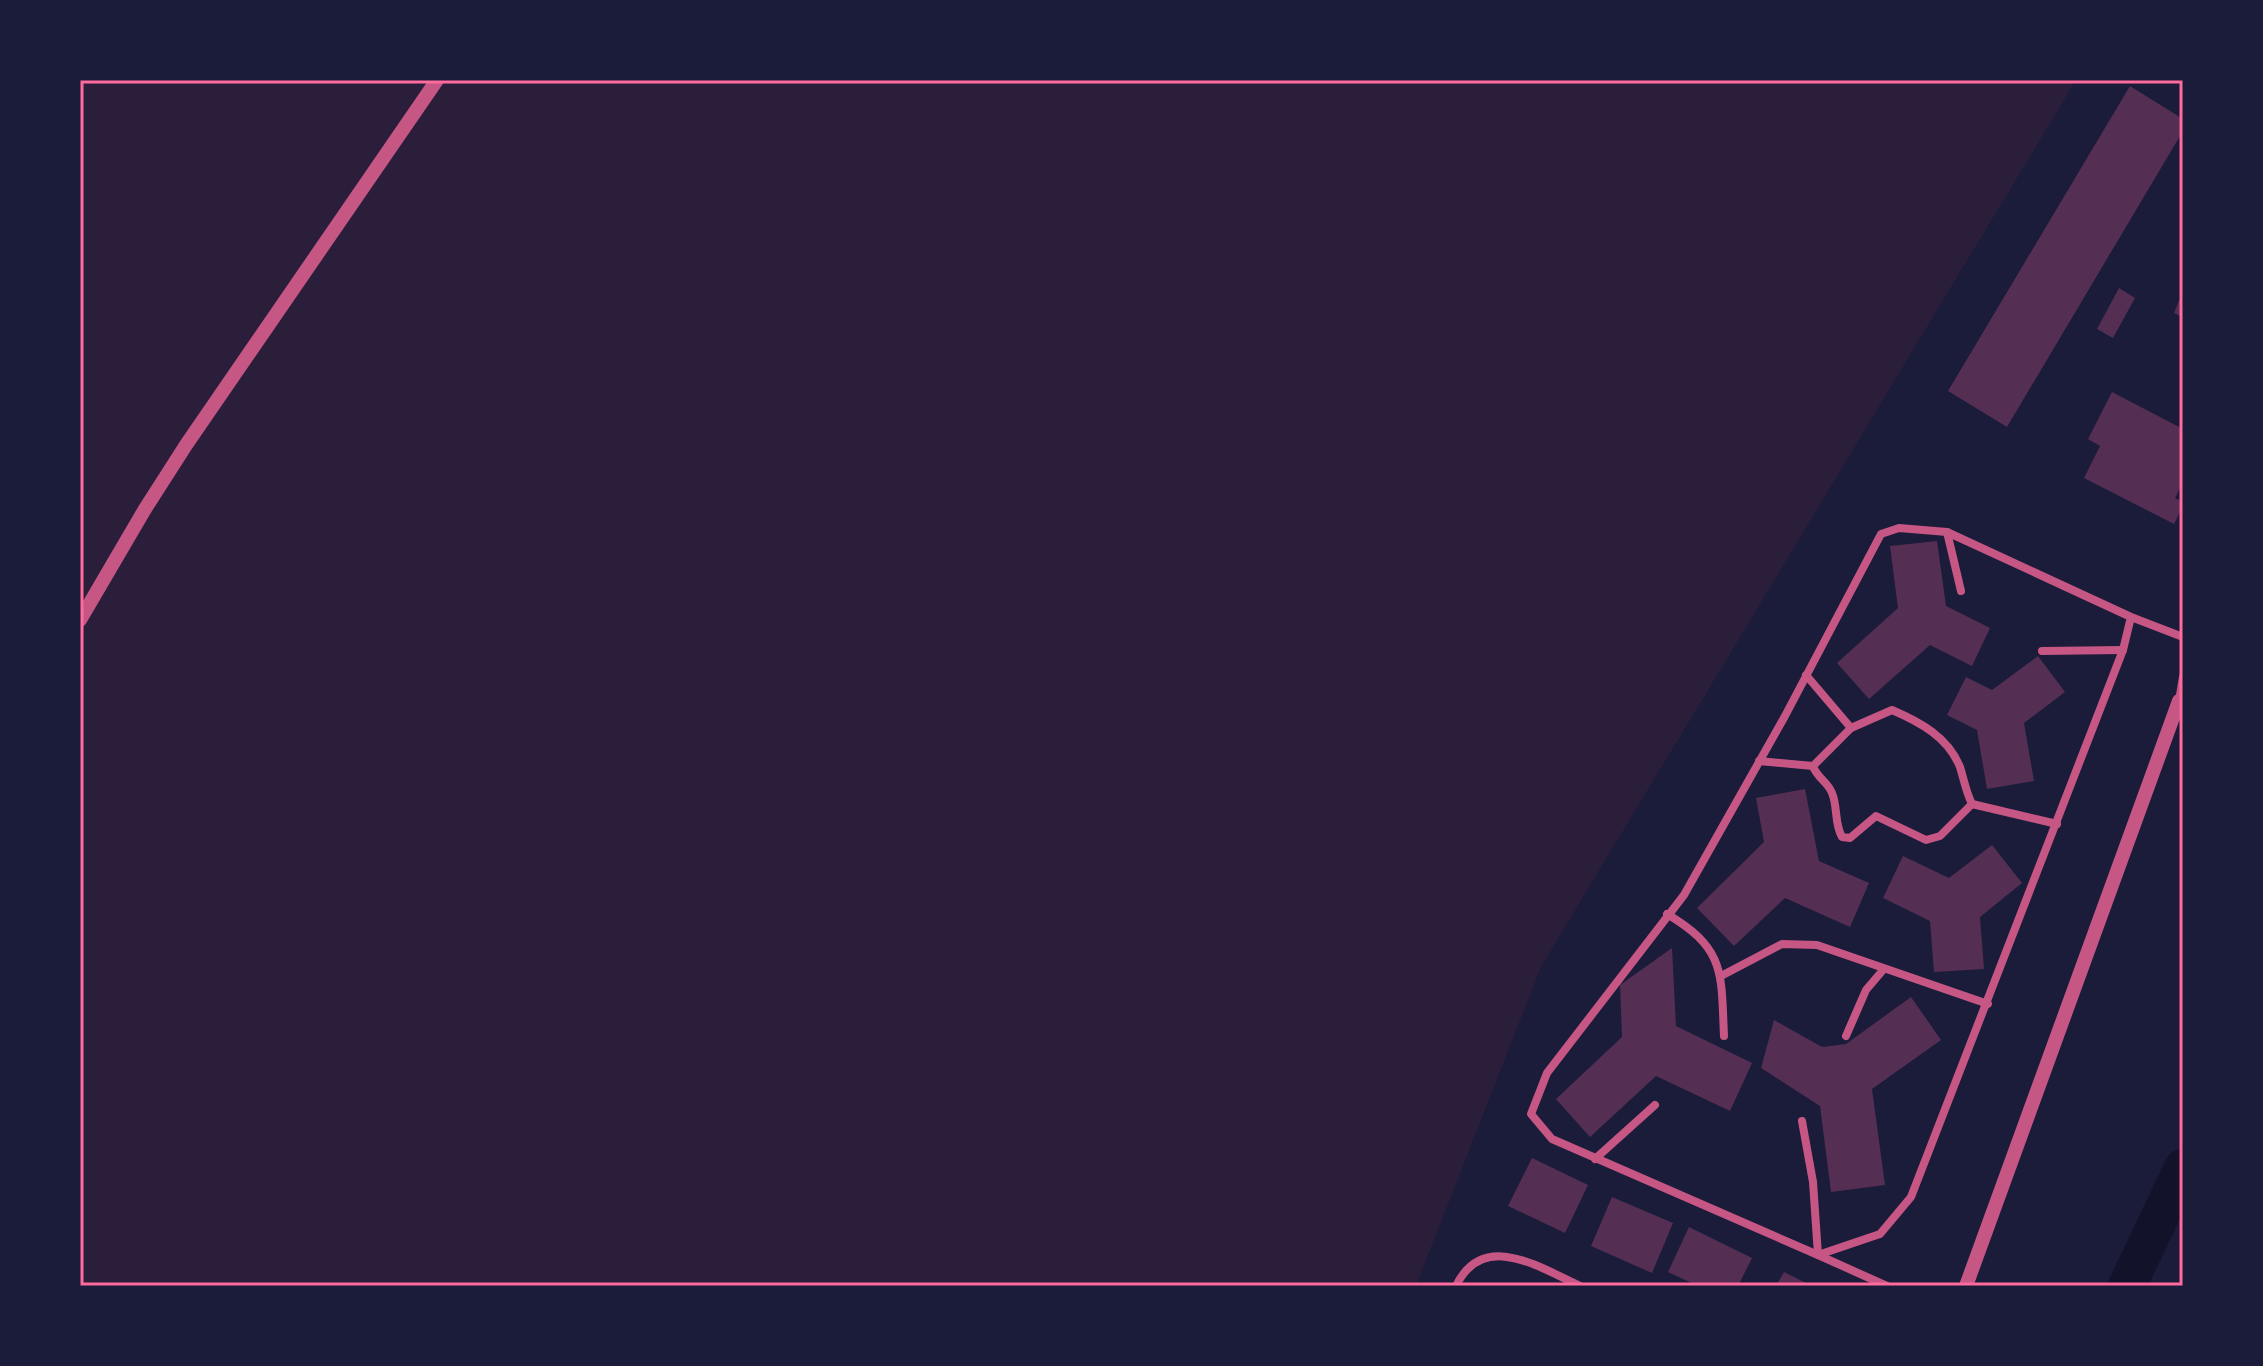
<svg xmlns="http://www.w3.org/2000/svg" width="2263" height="1366" font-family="'Roboto Condensed',sans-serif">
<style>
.green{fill:#2a1e3b}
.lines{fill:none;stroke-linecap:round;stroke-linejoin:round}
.canal{stroke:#12122b;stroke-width:38}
.building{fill:#542f53}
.path{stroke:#ff6b9d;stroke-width:5}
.minor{stroke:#c65784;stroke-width:8}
.tertiary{stroke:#c65784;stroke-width:14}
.neatline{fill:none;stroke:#ff6b9d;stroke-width:3}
</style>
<rect width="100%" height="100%" fill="#1b1b3a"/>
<polygon class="green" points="80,80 2076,80 1541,967 1416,1286 80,1286"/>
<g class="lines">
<polyline class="canal" points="2127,1286 2183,1168"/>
</g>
<g class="building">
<polygon points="2130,86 2183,119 2183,131 2007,427 1948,391"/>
<polygon points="2119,288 2135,298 2113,338 2097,329"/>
<polygon points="2183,291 2183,317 2174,313"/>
<polygon points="2112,392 2183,429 2183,487 2181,486 2175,498 2183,502 2183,506 2174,524 2084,478 2100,446 2088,439"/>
<polygon points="1937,541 1946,606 1990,628 1972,666 1930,645 1869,699 1837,663 1898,608 1890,546"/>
<polygon points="2038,656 2065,692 2024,723 2034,781 1987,789 1977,730 1947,715 1966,677 1992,690"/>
<polygon points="1805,789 1819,861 1869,883 1850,927 1785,898 1734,946 1697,908 1764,842 1756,798"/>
<polygon points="1992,845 2022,883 1980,917 1984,969 1934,972 1930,921 1883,898 1903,856 1949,878"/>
<polygon points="1672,948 1676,1026 1752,1063 1730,1111 1656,1076 1590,1137 1556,1099 1622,1037 1620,985"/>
<polygon points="1911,997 1941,1040 1872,1089 1885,1185 1831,1192 1820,1106 1761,1068 1774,1020 1822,1047 1846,1044"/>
<polygon points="1532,1158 1588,1185 1565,1233 1508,1206"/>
<polygon points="1612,1197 1673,1223 1652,1273 1591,1246"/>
<polygon points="1689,1227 1752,1258 1738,1286 1698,1286 1668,1272"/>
<polygon points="1784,1272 1812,1286 1776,1286"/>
</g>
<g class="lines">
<g class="path">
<polyline points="80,798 80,849"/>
<polyline points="80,906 80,984"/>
</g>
<g class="minor">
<polyline points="1947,532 1961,591"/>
<polyline points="2131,617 2123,650 1911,1197 1880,1234 1818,1255 1552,1139 1531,1114 1547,1073 1684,895 1785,716 1881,534 1899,528 1947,532 2131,617 2183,637"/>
<polyline points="2042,651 2123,650"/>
<polyline points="1806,675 1851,728"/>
<polyline points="2179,701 2183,677"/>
<path d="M 1892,710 C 1920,722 1948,737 1960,767 C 1964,780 1966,792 1972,804 L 1940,836 L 1926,840 L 1876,816 L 1850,838 L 1842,837 C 1834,823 1838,807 1832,793 C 1828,782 1817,778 1813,766 L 1851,728 Z"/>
<polyline points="1759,761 1813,766"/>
<polyline points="1972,804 2057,824"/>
<path d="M 1667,914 C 1726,949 1721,973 1724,1036"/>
<polyline points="1721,976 1782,944 1817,945 1988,1004"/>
<polyline points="1846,1036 1866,990 1883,970"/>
<polyline points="1802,1121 1813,1182 1818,1255 1887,1286"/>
<polyline points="1595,1159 1655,1105"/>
<path d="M 1456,1286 C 1483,1230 1539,1267 1580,1286"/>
</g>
<g class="tertiary">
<polyline points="80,620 145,509 186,445 437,80"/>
<polyline points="1966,1286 2179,701 2183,700"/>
</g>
</g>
<rect width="2263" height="1366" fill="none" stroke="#1b1b3a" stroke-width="164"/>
<rect x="82" y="82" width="2099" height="1202" class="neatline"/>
</svg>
